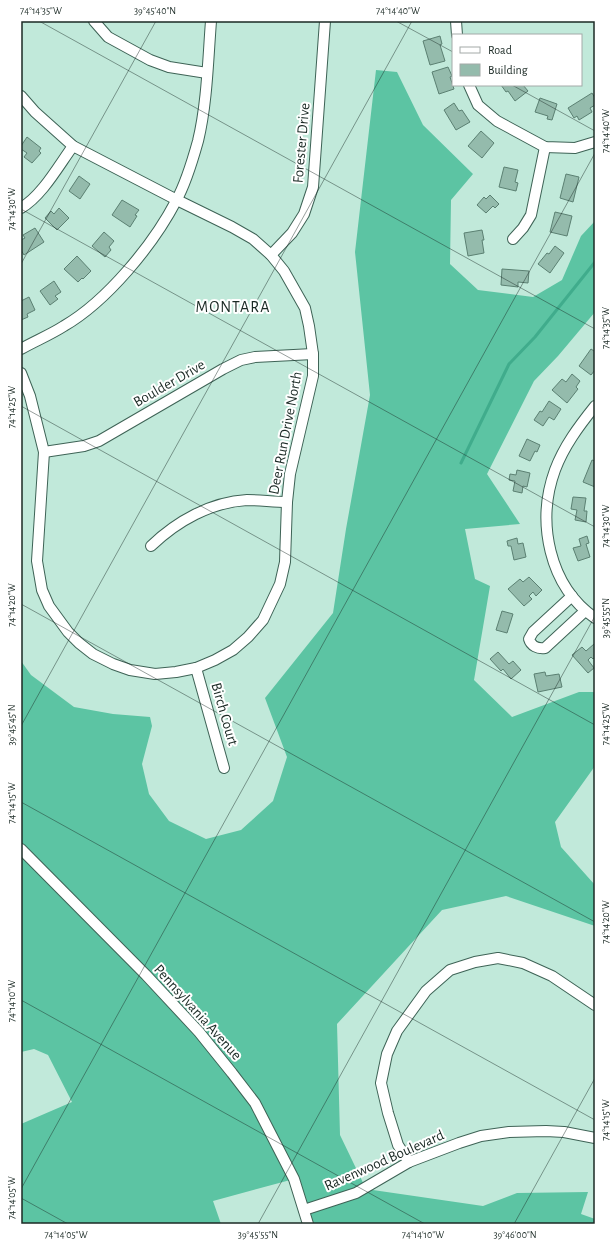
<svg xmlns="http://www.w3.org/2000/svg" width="616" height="1245" font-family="'Alegreya Sans',sans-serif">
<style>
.forest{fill:#5cc4a3}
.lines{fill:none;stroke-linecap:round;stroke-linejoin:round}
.stream{stroke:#40ac8c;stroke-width:3}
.building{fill:#94bbac;stroke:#5b8072}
.minor-casing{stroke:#3e6356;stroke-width:12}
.minor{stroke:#fff;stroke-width:10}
.ticks{fill:none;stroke:#1b2a25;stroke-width:1;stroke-opacity:0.45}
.labels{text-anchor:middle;stroke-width:4;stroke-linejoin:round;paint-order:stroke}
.street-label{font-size:15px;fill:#1b2a25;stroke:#fff}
.neighbourhood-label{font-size:16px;letter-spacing:1px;fill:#1b2a25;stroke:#fff}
.neatline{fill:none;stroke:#1b2a25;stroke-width:1.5}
.ticks-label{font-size:10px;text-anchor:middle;fill:#1b2a25}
</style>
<rect width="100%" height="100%" fill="#c1e9da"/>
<polygon class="forest" points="376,70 397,72 423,125 473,174 451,200 450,264 478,290 533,297 562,280 581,236 595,221 595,312 558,356 534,381 487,474 520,524 465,529 475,579 490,586 474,680 512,717 579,692 595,692 595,766 555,822 561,847 595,885 595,926 506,896 442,910 337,1024 340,1135 366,1189 483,1206 517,1193 588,1192 581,1214 595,1219 595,1224 315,1224 304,1210 294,1179 213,1201 221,1224 21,1224 21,1124 72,1102 48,1055 34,1049 21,1052 21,661 31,675 74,707 113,714 150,717 152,726 142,764 149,794 169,821 206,839 241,830 273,801 287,757 265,698 333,613 346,529 370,395 355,252"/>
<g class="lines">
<polyline class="stream" points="461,463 509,364 535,337 595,262"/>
</g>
<g class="building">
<polygon points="440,36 442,44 440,45 445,61 430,65 423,41"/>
<polygon points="448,67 452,76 450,77 454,89 439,94 432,72"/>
<polygon points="501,85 523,85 528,91 515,101 508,91 506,92"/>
<polygon points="592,93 595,98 595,105 590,108 592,112 579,120 577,116 574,118 568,108"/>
<polygon points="540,98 557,104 552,120 547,119 548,116 535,112"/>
<polygon points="454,103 459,111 462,110 470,122 456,130 444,110"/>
<polygon points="481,131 494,143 482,158 468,146"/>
<polygon points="27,137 41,148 39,151 41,153 32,163 24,157 27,153 21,149 21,146"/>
<polygon points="504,167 518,170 515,182 518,183 516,191 499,187"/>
<polygon points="566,174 579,177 573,202 560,198"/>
<polygon points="79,176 90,184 80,199 69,191"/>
<polygon points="490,195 499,204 495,208 493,206 486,213 477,205 484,197 486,199"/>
<polygon points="122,200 139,210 135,215 137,216 130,227 112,215"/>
<polygon points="59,208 69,218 57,230 45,218 51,211 54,214"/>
<polygon points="555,212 572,216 567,236 550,232"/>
<polygon points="35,228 44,242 24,255 21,250 21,240 25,238 23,235"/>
<polygon points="482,230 484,240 482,240 484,253 468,256 464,233"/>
<polygon points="104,232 114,241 109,247 111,250 105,257 92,246"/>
<polygon points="555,246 564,253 550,273 538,264 547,253 549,254"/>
<polygon points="77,256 91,271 83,279 82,278 78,282 64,269"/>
<polygon points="502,269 529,271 528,283 518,282 518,287 501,285"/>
<polygon points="54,281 61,292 55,296 58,299 50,305 40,291"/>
<polygon points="29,297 35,310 27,314 28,317 21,320 21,301"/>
<polygon points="591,349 594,351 595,349 595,370 591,375 579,366"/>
<polygon points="572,374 580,381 576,387 578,389 567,403 552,390 562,379 566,382"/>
<polygon points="549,401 561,409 554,420 549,417 543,426 534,420 540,411 542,412"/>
<polygon points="527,439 540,445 537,452 535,451 530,461 519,456"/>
<polygon points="592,460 595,461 595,487 583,482"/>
<polygon points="517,470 530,473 527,487 523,486 522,493 513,491 515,481 509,480 510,474 516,475"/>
<polygon points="573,497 586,498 584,511 587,511 586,522 575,520 577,510 571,509"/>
<polygon points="587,536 589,543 586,544 590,557 578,561 573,548 581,546 579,539"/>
<polygon points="517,538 518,544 523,543 526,557 514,560 511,546 508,546 507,541"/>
<polygon points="529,577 542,590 536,596 533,592 529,596 532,599 524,606 508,589 520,579 523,582"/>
<polygon points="502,611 513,614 507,633 496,630"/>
<polygon points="594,644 595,645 595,657 593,659 591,657 588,660 594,668 588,673 572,655 582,647 586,651"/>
<polygon points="498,652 509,664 513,661 521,670 511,679 503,669 501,671 490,659"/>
<polygon points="545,672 546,676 559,674 562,687 538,692 534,674"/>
</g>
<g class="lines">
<defs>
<g id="minor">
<polyline points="94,21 108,37 150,60 169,67 207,73"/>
<polyline points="456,21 457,35"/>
<polyline points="469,85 478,105 497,121 545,147 575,148 595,142"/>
<polyline points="21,96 35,112 73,146 177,200 232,227 253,239 271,255 284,271 305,308 309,326 313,354 313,376 290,474 287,502 285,562 280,584 263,620 248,637 233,650 215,660 196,668 176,672 155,674 130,670 113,664 93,654 79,643 68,632 49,606 42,590 37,561 44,452 30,396 21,373"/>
<path d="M 21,208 C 42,196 59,165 73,146"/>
<polyline points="513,239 523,228 531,215 545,147"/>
<polyline points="271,255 292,233 304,214 313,187 325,21"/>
<path d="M 21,349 C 35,341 50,335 64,326 C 107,301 153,245 176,201 C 185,185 193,159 198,141 C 207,104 208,60 211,21"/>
<path d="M 595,406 C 579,426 564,446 555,470 C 536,522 549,586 595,618"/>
<polyline points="44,452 84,446 99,441 223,369 241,360 255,357 313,354"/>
<path d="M 151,546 C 177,521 211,502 247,500 C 260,500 274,502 287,502"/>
<path d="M 572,596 L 533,632 L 529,639 C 531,646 538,649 545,648 L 585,611"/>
<polyline points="196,668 224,768"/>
<polyline points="21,849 146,975 199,1032 232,1073 255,1103 294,1179 308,1224"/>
<polyline points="409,1162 398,1145 388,1113 381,1083 387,1054 397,1031 426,991 450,970 475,962 498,958 523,963 552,976 595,1005"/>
<polyline points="304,1210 356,1193 409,1162 459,1143 481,1136 509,1132 546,1131 564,1132 595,1138"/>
</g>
</defs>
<use href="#minor" class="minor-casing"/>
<use href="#minor" class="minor"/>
</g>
<path class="ticks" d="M 39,21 L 595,329M 396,21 L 453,52M 512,85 L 595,131M 21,209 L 595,527M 21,264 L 156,21M 21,406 L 595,725M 21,604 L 595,922M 21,726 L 412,21M 21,802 L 595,1120M 21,1000 L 425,1224M 21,1189 L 595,153M 21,1198 L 68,1224M 258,1224 L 595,616M 514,1224 L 595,1078"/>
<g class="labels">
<g class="street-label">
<text transform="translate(301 143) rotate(-85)" y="5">Forester Drive</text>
<text transform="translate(169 383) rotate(-30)" y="5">Boulder Drive</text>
<text transform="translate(285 433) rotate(-79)" y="5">Deer Run Drive North</text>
<text transform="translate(225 714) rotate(74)" y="5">Birch Court</text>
<text transform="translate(198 1012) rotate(48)" y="5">Pennsylvania Avenue</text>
<text transform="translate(384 1160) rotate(-24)" y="5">Ravenwood Boulevard</text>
</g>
<g class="neighbourhood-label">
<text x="233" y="312">MONTARA</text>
</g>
</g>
<rect width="616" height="1245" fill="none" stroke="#ffffff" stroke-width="44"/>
<rect x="452" y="34" width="130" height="52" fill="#ffffff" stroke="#a4aaa8"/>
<rect x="460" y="47" width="20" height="6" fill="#ffffff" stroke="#a4aaa8"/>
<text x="488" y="54" font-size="12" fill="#1b2a25">Road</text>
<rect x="460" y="64" width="20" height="12" fill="#94bbac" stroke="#a4aaa8"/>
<text x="488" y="74" font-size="12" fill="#1b2a25">Building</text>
<rect x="22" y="22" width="572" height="1201" class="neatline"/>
<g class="ticks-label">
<text x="41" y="14">74°14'35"W</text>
<text x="155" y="14">39°45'40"N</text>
<text x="398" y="14">74°14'40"W</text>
<text transform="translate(605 131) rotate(-90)" y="4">74°14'40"W</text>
<text transform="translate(11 209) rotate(-90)" y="4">74°14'30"W</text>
<text transform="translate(605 328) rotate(-90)" y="4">74°14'35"W</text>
<text transform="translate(11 407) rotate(-90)" y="4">74°14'25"W</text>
<text transform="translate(605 526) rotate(-90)" y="4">74°14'30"W</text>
<text transform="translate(11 605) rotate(-90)" y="4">74°14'20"W</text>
<text transform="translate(605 618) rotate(-90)" y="4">39°45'55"N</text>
<text transform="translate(605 724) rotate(-90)" y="4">74°14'25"W</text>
<text transform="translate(11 725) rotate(-90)" y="4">39°45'45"N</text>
<text transform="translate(11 803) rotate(-90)" y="4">74°14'15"W</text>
<text transform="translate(605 922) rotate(-90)" y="4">74°14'20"W</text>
<text transform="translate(11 1001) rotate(-90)" y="4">74°14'10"W</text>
<text transform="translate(605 1120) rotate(-90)" y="4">74°14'15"W</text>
<text transform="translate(11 1198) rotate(-90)" y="4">74°14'05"W</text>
<text x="66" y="1238">74°14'05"W</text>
<text x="258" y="1238">39°45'55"N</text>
<text x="423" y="1238">74°14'10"W</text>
<text x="515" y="1238">39°46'00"N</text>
</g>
</svg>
